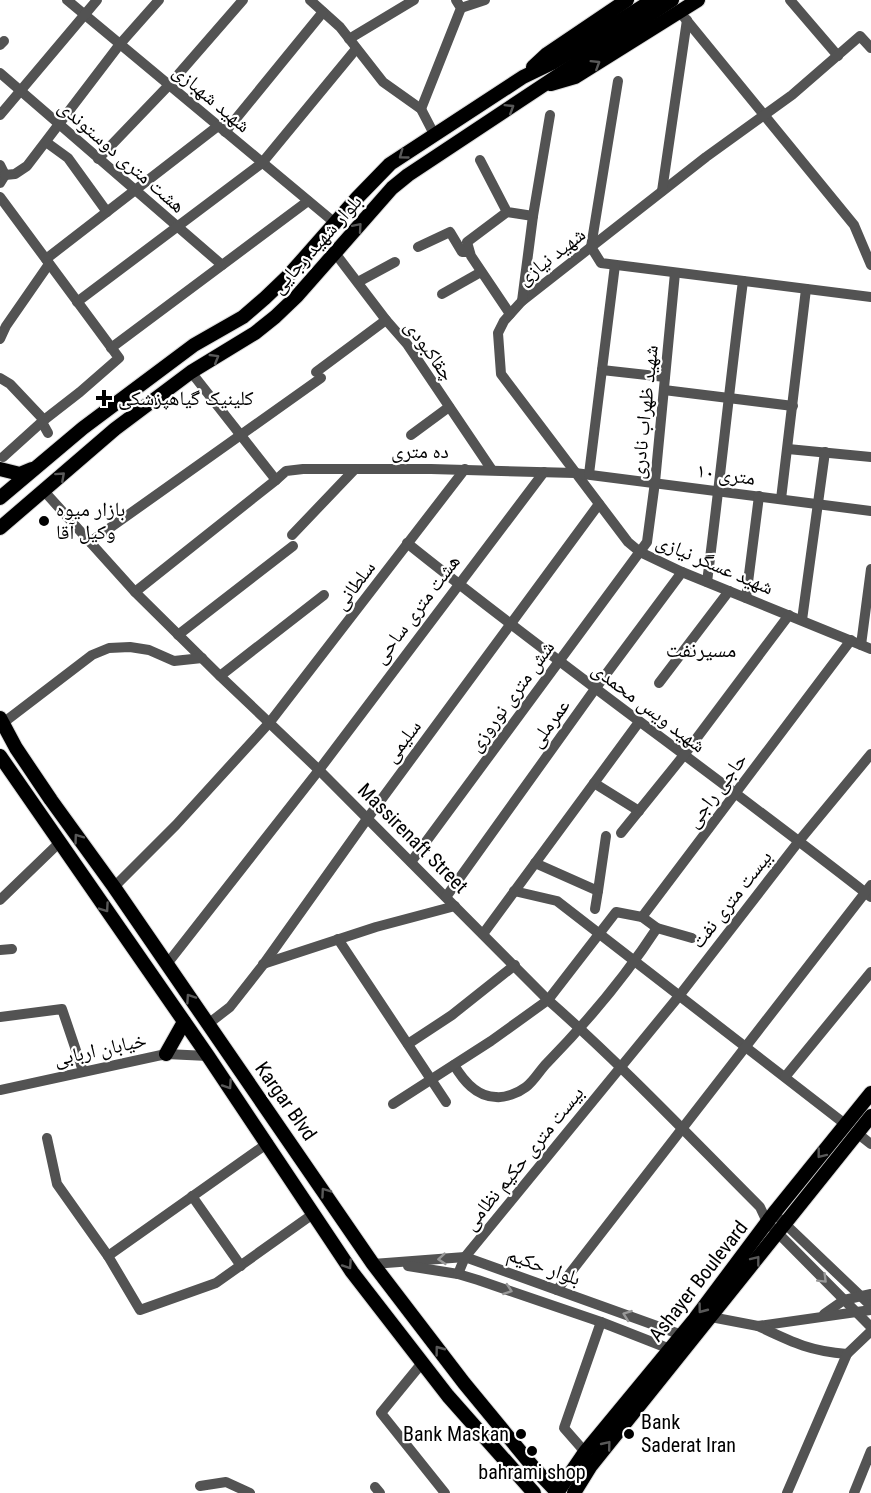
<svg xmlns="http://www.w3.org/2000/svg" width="871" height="1493" font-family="'Roboto Condensed','Noto Naskh Arabic',sans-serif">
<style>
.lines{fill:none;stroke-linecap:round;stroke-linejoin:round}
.major-casing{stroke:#dbdbdb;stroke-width:16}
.minor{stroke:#535353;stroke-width:10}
.major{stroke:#000;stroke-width:14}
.oneway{stroke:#595959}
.oneway2{stroke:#989898}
.poi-dot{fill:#000;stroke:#fff;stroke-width:2}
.labels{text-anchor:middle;stroke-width:4.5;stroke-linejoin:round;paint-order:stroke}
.street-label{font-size:20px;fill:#000;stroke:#fff}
.poi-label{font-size:20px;fill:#000;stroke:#fff;text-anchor:start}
.neighbourhood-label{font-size:21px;fill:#000;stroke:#fff}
</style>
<rect width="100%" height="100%" fill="#fff"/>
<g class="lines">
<defs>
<g id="major">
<polyline points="533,67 547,54 627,0"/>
<polyline points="551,84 575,77 698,0"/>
<polyline points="0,469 20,474 32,469"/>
<polyline points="0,498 83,428 194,345 243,317 265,298 289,275 357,198 390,164 523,77 552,63 653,0"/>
<polyline points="0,528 115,429 191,372 255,333 275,317 297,296 392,188 408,175 672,0"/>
<polyline points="0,718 16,748 51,800 114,887 373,1264 464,1383 534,1468 558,1493"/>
<polyline points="0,756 208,1056 352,1272 448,1396 534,1493"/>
<polyline points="166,1054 184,1022"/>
<polyline points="557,1493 585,1452 694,1320 774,1213 871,1093"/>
<polyline points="574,1493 590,1467 871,1116"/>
</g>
</defs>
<use href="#major" class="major-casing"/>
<g class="minor">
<polyline points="67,0 335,223"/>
<polyline points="310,0 340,27 383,82 421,109 434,134"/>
<polyline points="790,0 838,56"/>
<polyline points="461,8 485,0"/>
<polyline points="679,11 854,225 871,265"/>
<polyline points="349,39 414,0"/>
<polyline points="0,45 4,41"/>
<polyline points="871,48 860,36 792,95 706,157 522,301 504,321 498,333 501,374 628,542 640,552 682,572 871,649"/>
<polyline points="0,73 222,265"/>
<polyline points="618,81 591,247 601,263 871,297"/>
<polyline points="421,109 461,8 456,0"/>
<polyline points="0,115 97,0"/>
<polyline points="225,132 323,12"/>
<polyline points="46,142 68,158 107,212"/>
<polyline points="98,159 169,85 243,0"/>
<polyline points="480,160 507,212 533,216"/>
<polyline points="0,165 5,175 0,183"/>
<polyline points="5,175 15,174 27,166 120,44 159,0"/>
<polyline points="662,191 687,20"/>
<polyline points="0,197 119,358 80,392 44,420 43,424 48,433"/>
<polyline points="507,212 467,242 471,256 510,314"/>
<polyline points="418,247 450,232 462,252 469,252"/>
<polyline points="335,253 386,320 407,344 492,470"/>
<polyline points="46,259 218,126"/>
<polyline points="358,282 395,262"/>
<polyline points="442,294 481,272"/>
<polyline points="522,301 533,216 550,115"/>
<polyline points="77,302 262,163 356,49"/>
<polyline points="0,339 6,326 49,264"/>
<polyline points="111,348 308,201"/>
<polyline points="602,370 665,377"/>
<polyline points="191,372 276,480 286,471 303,469 431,469 575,473 871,511"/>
<polyline points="316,372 386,320"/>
<polyline points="0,378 10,384 44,420 3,457"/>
<polyline points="664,390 793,406"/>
<polyline points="411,435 449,407"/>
<polyline points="788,449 871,457"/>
<polyline points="589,474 615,265"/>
<path d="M 44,491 L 135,592 L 220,676 L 319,770 L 548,1000 C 622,1065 690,1137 760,1207 L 767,1222 L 871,1327"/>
<polyline points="781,499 806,289"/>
<polyline points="292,535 355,469"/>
<polyline points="90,542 321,378"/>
<path d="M 407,543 C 559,665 718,777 871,897"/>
<path d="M 707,582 C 720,482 730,381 743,281"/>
<polyline points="135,592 276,480"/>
<polyline points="746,598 759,496"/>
<polyline points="802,620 825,452"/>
<polyline points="178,635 293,546"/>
<polyline points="861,645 871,569"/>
<polyline points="220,676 324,595"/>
<polyline points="659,683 729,591"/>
<polyline points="3,723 92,655 109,648 130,647 149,650 174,661 202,658"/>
<polyline points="594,783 639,811"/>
<polyline points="621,833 684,755 789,615"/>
<polyline points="411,862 647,542 655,482 675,273"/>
<polyline points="535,863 598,891 595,909"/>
<polyline points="114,887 176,825 270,722 465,469"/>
<polyline points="514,891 557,901 845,1124"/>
<polyline points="598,891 606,836"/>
<polyline points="446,897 595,689 682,572"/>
<polyline points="0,900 59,843"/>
<polyline points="483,934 639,722"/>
<polyline points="692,938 657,928 642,917 851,640"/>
<polyline points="338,939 446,1102"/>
<polyline points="0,950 12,949"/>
<polyline points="167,964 319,770 544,472"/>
<polyline points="263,964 376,927 455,906"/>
<polyline points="0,1017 62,1009 83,1071"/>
<polyline points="208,1024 230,1007 263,965 367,819 599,504"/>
<polyline points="408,1044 452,1015 515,965"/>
<path d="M 454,1065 C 463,1080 476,1097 496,1097 C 505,1098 518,1093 526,1087 C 534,1081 540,1070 547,1063 C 588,1021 625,977 657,928"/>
<polyline points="785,1077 871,972"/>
<polyline points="0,1090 166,1054 208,1056"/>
<polyline points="393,1104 491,1041 548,1000 616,912 642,917"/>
<polyline points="857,1133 871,1144"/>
<polyline points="47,1138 57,1184 108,1256 140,1310 216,1283 313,1214"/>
<polyline points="192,1196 241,1266"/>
<polyline points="780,1219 871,1306"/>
<polyline points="108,1256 268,1143"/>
<polyline points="373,1264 465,1257 682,1335"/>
<polyline points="408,1266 458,1274 478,1280 601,1322 670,1349"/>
<polyline points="458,1274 465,1257 679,996 799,841 871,754"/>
<polyline points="557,1290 871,885"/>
<polyline points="824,1314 844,1300 871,1294"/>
<polyline points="711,1317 758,1326 871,1310"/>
<path d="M 758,1326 C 792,1342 809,1351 847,1354"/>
<polyline points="422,1363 381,1413 445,1493"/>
<polyline points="585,1452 564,1428 601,1322"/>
<polyline points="200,1486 226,1482 250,1493"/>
<polyline points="375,1487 380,1493"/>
<polyline points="787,1493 847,1354 871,1331"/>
<polyline points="854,1493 871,1451"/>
</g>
<use href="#major" class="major"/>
</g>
<defs><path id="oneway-chevron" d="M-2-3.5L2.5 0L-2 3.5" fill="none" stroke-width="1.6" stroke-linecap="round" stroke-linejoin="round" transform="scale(1.5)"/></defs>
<g class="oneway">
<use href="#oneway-chevron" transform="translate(596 64) rotate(-32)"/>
<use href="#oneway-chevron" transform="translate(510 108) rotate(-32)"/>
<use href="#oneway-chevron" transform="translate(403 155) rotate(144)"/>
<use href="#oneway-chevron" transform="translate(358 227) rotate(-49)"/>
<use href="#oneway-chevron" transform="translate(215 358) rotate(-31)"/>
<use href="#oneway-chevron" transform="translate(61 476) rotate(-42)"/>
<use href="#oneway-chevron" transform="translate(78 838) rotate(-126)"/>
<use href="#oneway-chevron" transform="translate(105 908) rotate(55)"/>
<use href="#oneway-chevron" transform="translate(190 998) rotate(-124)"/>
<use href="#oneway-chevron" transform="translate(228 1085) rotate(56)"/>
<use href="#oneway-chevron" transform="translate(821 1154) rotate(128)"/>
<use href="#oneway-chevron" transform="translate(325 1192) rotate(-125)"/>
<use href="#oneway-chevron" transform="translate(756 1260) rotate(-52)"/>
<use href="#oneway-chevron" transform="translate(348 1265) rotate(56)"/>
<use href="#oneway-chevron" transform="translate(702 1309) rotate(127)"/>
<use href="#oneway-chevron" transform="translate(439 1350) rotate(-127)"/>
<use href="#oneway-chevron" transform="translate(607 1445) rotate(-51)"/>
</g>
<g class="oneway2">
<use href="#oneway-chevron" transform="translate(442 1259) rotate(175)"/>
<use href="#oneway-chevron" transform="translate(823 1279) rotate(45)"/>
<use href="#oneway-chevron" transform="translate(508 1290) rotate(19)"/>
<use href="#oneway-chevron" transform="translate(627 1315) rotate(-160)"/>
</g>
<g class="poi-dot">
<path d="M101 389h6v6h6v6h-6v6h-6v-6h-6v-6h6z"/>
<circle cx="44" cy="521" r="6"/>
<circle cx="521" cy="1434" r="6"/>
<circle cx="629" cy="1434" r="6"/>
<circle cx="532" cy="1451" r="6"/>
</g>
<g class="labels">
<g class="street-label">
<text transform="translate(212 98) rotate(40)" y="7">شهید شهبازی</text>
<text transform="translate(122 156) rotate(41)" y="7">هشت متری دوستوندی</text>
<text transform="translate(316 244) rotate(-48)" y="7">بلوار شهید رجایی</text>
<text transform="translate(551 256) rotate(-38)" y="7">شهید نیازی</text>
<text transform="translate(430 350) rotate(54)" y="7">چقاکبودی</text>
<text transform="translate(644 412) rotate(-84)" y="7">شهید ظهراب نادری</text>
<text x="420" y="458">ده متری</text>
<text transform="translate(726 474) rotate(8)" y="7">۱۰ متری</text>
<text transform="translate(715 564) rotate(23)" y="7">شهید عسگر نیازی</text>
<text transform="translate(354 585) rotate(-53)" y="7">سلطانی</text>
<text transform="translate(416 609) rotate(-53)" y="7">هشت متری ساحی</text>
<text transform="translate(511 696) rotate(-54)" y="7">شش متری نوروزی</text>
<text transform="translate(649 707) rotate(37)" y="7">شهید ویس محمدی</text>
<text transform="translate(549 723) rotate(-54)" y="7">عمرملی</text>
<text transform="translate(402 741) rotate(-53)" y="7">سلیمی</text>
<text transform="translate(716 790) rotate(-53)" y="7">حاجی راجی</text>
<text transform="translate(413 838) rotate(45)" y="7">Massirenaft Street</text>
<text transform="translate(731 899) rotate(-52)" y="7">بیست متری نفت</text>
<text transform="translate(100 1049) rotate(-12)" y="7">خیابان اربابی</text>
<text transform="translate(286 1101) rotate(55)" y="7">Kargar Blvd</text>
<text transform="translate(523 1158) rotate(-51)" y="7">بیست متری حکیم نظامی</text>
<text transform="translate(544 1266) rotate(20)" y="7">بلوار حکیم</text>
<text transform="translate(698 1281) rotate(-52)" y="7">Ashayer Boulevard</text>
</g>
<g class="poi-label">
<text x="118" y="405">کلینیک گیاهپزشکی</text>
<text x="56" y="516">بازار میوه<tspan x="56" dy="23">وکیل آقا</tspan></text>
<text x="641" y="1429">Bank<tspan x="641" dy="23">Saderat Iran</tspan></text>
<text x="509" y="1441" text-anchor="end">Bank Maskan</text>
<text x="532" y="1479" text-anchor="middle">bahrami shop</text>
</g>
<g class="neighbourhood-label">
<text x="701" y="657">مسیرنفت</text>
</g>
</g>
</svg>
